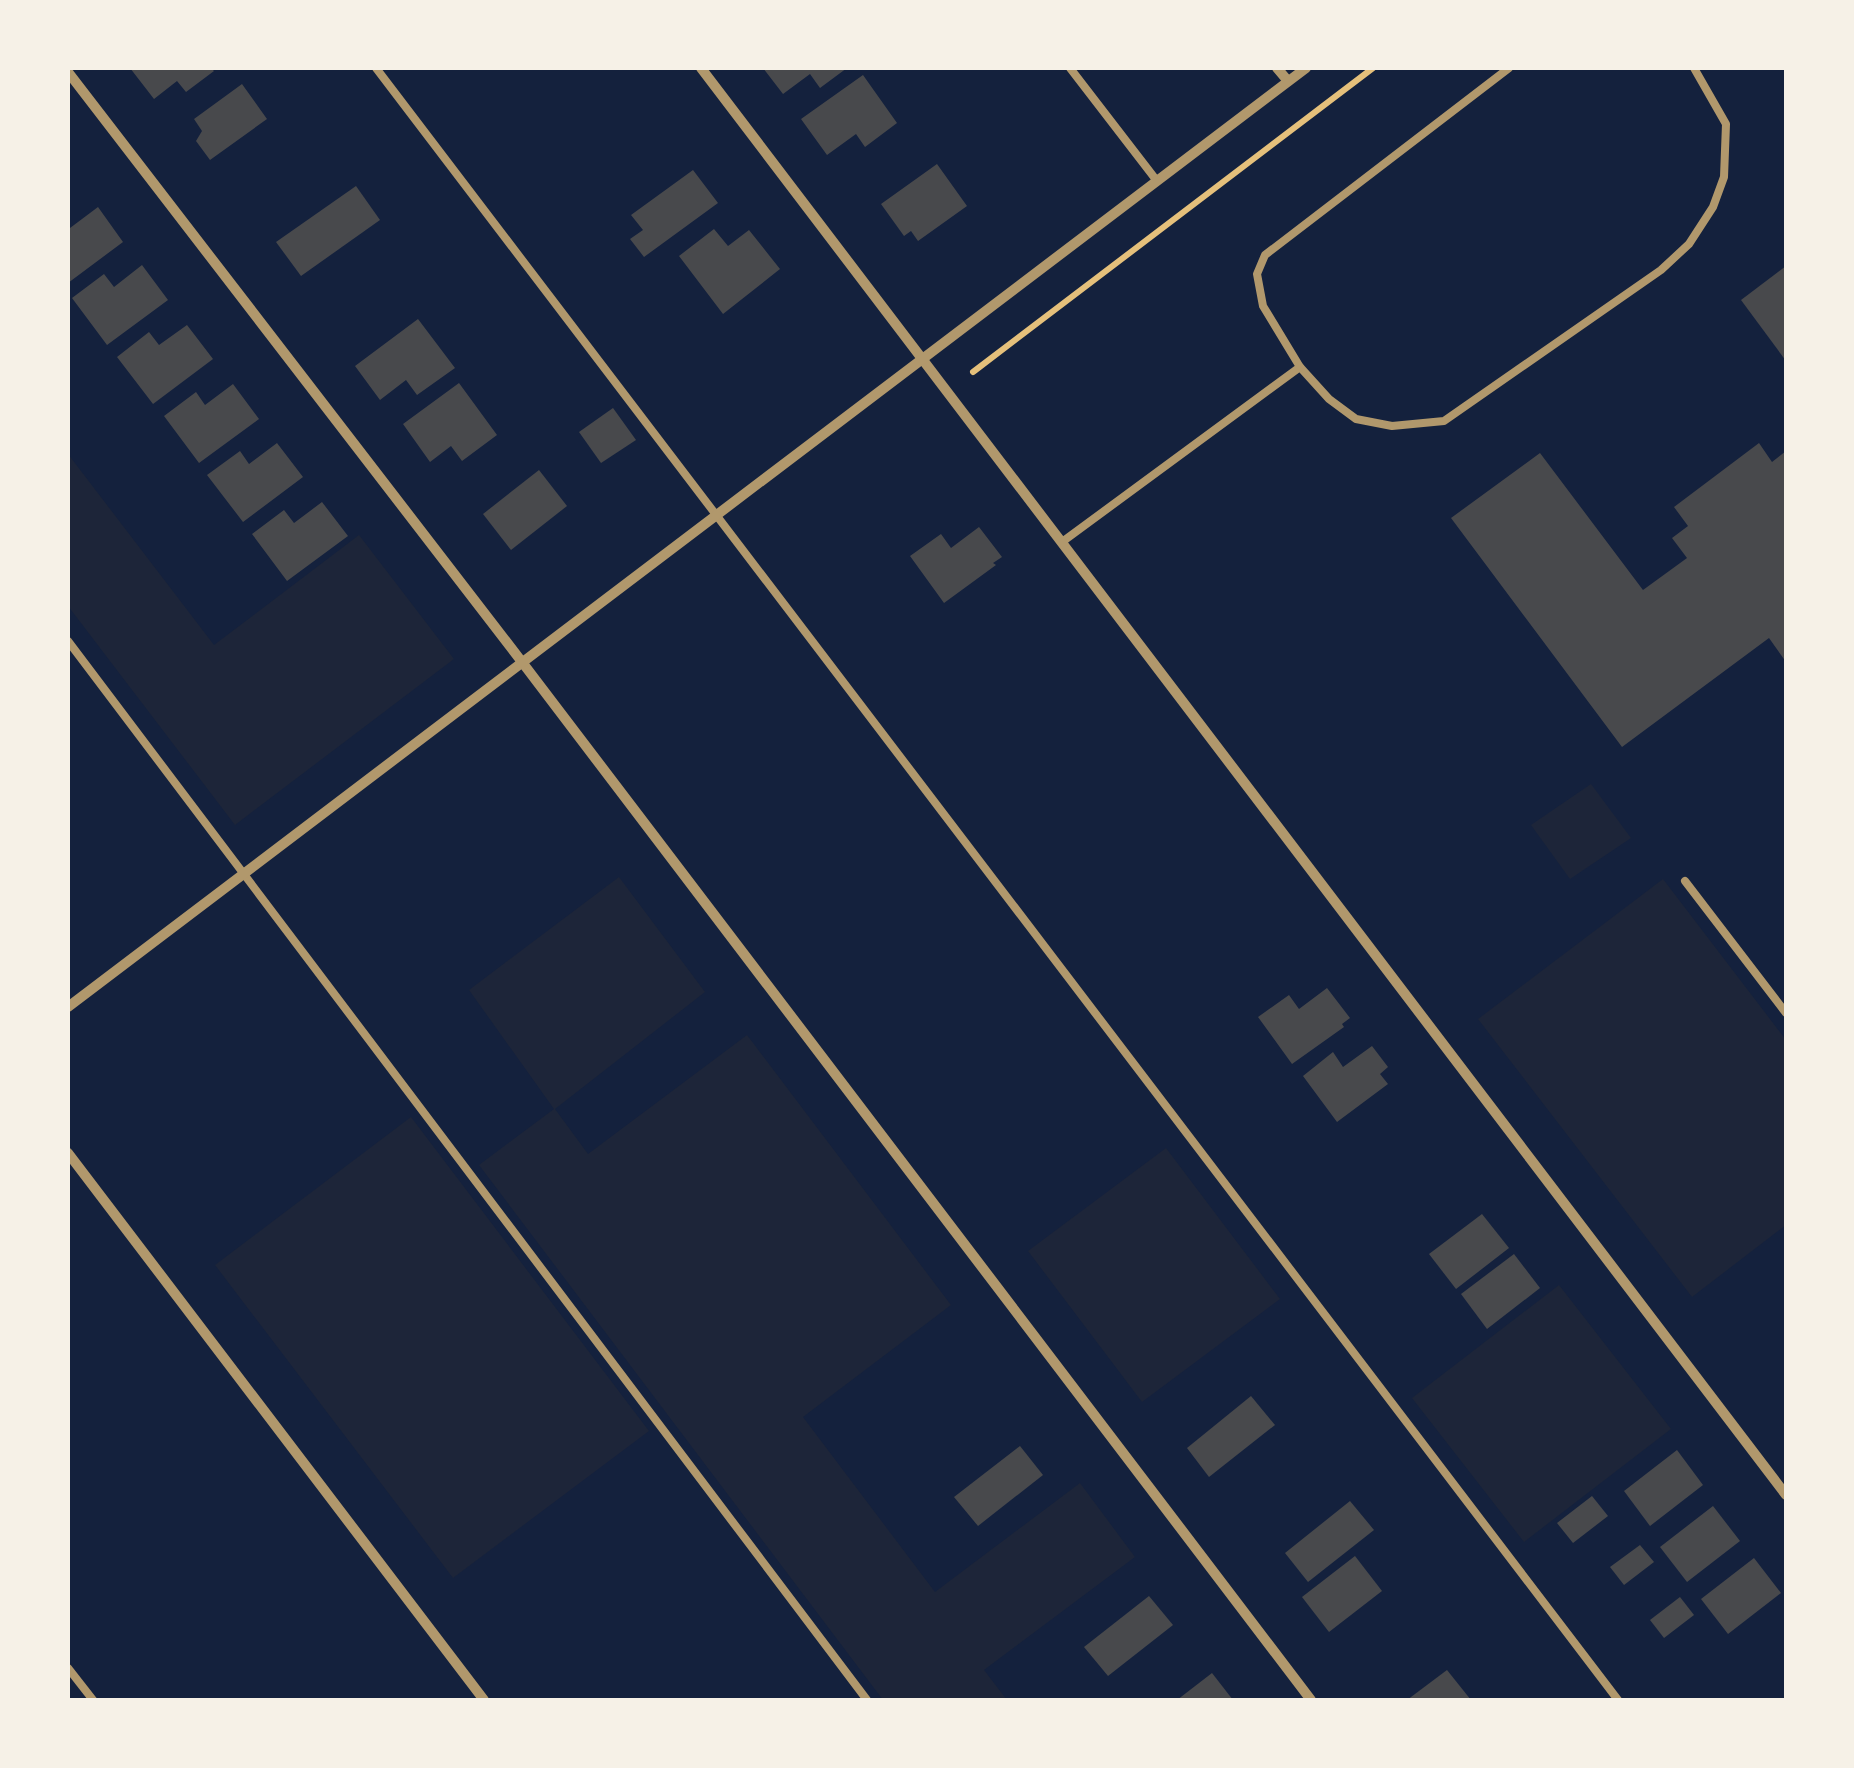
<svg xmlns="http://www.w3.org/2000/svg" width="1854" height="1768" font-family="Overpass,sans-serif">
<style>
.green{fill:#1d2539}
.building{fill:#48494c}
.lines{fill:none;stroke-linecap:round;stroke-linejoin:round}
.path{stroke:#e5c07b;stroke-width:6}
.service{stroke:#b1986c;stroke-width:8}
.minor{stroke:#b1986c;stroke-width:10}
</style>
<rect width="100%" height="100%" fill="#14213d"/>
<g class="green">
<polygon points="68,454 214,645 359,535 454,659 235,825 68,606"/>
<polygon points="1591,784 1631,838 1570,879 1531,825"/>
<polygon points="619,877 705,992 555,1109 588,1154 747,1035 951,1305 803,1417 935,1592 1080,1483 1135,1557 984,1670 1007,1700 883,1700 479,1165 554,1109 469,990"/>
<polygon points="1663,879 1786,1040 1786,1225 1692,1297 1478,1019"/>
<polygon points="411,1117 649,1431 453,1578 215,1265"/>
<polygon points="1166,1148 1280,1299 1142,1402 1028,1251"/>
<polygon points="1559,1285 1671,1429 1524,1542 1412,1398"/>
</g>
<g class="building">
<polygon points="130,68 211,68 214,71 186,92 177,81 154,99"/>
<polygon points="763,68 847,68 820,88 810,74 783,94"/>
<polygon points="863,75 897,123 865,147 856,134 827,155 801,119"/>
<polygon points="242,84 267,119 210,160 196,141 202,131 194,119"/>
<polygon points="937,164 967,206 918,241 911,231 904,236 881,204"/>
<polygon points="693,170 718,203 644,257 630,239 643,230 631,215"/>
<polygon points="356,186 380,220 301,276 276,242"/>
<polygon points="98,207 123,242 68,283 68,225 70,228"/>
<polygon points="714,229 728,246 749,230 780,269 723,314 679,256"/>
<polygon points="142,265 168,300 107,345 72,298 104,274 114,287"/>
<polygon points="1786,266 1786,361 1741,300"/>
<polygon points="418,319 455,368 417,395 406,380 380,400 355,366"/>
<polygon points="187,325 213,359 153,404 117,357 149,332 159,345"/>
<polygon points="459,383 497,435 462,461 451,446 430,462 403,424"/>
<polygon points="233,384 259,419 199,463 164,416 196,392 205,405"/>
<polygon points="613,408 636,440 601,463 579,432"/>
<polygon points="277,443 303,477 243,522 207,475 240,451 249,464"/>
<polygon points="1759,443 1772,462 1786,451 1786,662 1769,638 1622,747 1451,518 1540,453 1643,590 1687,558 1672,538 1688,526 1674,507"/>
<polygon points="539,470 567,506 511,550 483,514"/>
<polygon points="322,502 348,536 287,581 252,534 284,510 294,523"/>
<polygon points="979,527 1002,557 993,563 996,565 944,603 910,556 941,534 951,548"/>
<polygon points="1327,988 1350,1018 1342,1024 1344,1027 1292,1064 1258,1017 1289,995 1299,1009"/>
<polygon points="1372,1046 1388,1067 1380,1074 1388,1084 1337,1122 1303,1076 1333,1052 1343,1067"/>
<polygon points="1482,1214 1509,1248 1456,1289 1429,1254"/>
<polygon points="1514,1254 1540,1288 1487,1329 1461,1294"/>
<polygon points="1251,1396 1275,1425 1209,1477 1187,1448"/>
<polygon points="1020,1446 1043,1475 978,1526 954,1497"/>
<polygon points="1677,1450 1703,1485 1650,1526 1624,1491"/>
<polygon points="1592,1496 1608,1516 1573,1543 1557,1523"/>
<polygon points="1350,1501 1374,1530 1308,1582 1285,1553"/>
<polygon points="1713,1506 1740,1541 1687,1582 1660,1547"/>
<polygon points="1640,1545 1654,1562 1624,1585 1610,1567"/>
<polygon points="1355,1556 1382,1591 1329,1632 1302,1597"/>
<polygon points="1754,1558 1781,1593 1728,1634 1701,1599"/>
<polygon points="1149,1596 1173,1625 1108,1676 1084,1647"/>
<polygon points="1680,1597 1694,1615 1664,1638 1650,1620"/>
<polygon points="1447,1670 1471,1700 1407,1700"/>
<polygon points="1212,1673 1233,1700 1177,1700"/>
</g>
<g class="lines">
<polyline class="path" points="973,372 1373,68"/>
<g class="service">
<polyline points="376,68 1618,1700"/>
<polyline points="1070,68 1157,181"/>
<polyline points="1300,367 1329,399 1356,419 1392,426 1444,421 1661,270 1689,244 1713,207 1724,177 1726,124 1694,68"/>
<polyline points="1062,542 1300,367 1263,306 1257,274 1265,255 1509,68"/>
<polyline points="68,641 867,1700"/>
<polyline points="1685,881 1786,1013"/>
<polyline points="68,1668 93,1700"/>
</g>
<g class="minor">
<polyline points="701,68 1786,1495"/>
<polyline points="1277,68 1288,81"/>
<polyline points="68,72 522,662 1311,1700"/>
<polyline points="68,1007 1306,68"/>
<polyline points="68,1153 484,1700"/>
</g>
</g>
<rect width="1854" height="1768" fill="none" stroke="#f6f1e7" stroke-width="140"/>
</svg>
